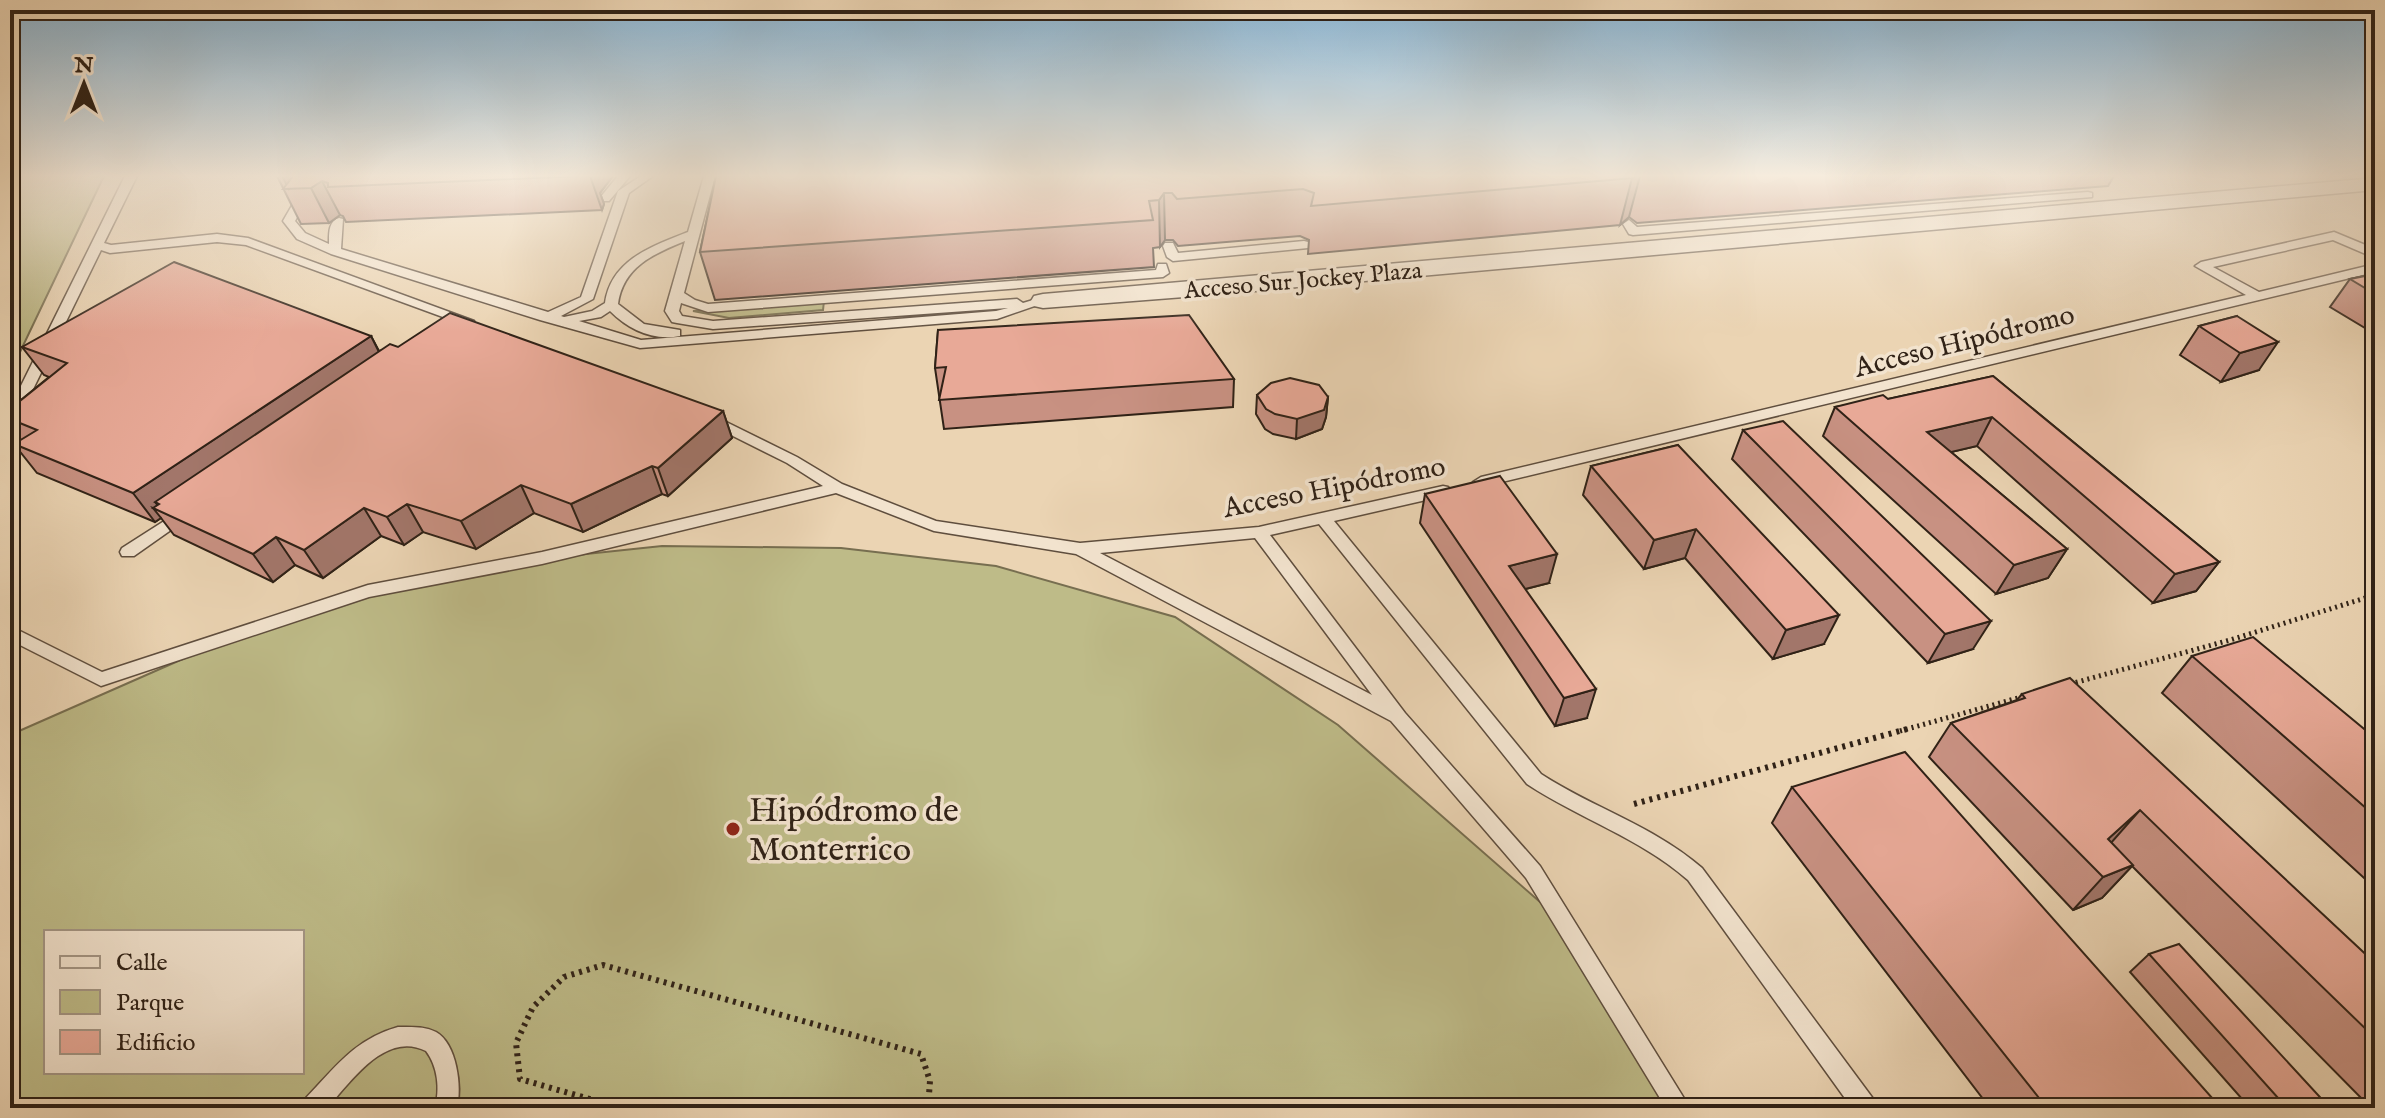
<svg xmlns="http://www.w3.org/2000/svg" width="2385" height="1118" font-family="'IM FELL English',serif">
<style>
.green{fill:#bebb88;stroke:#776e50;stroke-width:2;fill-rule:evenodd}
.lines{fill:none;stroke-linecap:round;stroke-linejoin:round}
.service-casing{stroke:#5f4e3e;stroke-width:3}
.minor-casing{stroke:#5f4e3e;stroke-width:3}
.path-far1{stroke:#302217;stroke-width:5;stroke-dasharray:2 4;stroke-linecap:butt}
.path{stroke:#302217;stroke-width:6;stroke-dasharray:3 5;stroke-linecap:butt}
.service{fill:#f2e3ce;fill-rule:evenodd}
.minor{fill:#f2e3ce;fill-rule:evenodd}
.wall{fill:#c89182;stroke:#302217;stroke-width:2}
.shaded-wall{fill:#a2766a;stroke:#302217;stroke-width:2}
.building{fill:#e8a997;stroke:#302217;stroke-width:2}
.poi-dot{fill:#8f2418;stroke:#f2e3ce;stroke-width:3}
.labels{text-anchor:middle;stroke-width:7;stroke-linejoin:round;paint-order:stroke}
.far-street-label{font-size:24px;fill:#302217;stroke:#f2e3ce}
.street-label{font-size:28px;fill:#302217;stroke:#f2e3ce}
.near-poi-label{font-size:34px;fill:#302217;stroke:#f2e3ce;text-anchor:start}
</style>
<rect width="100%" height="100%" fill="#ebd4b3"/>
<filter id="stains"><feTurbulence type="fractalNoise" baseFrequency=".0025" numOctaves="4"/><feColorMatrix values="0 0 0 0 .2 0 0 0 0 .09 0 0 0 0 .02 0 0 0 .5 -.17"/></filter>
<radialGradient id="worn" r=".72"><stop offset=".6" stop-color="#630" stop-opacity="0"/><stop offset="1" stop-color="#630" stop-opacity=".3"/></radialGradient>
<g class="green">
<polygon points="10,176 104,176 10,373"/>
<polygon points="824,301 823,310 729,318 693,311"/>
<path d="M 662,546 L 841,548 L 996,566 L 1175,617 L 1338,725 L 1564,923 L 1671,1108 L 10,1108 L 10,735 L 244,632 L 463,567 ZM 46,932 L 302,932 L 302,1072 L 46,1072 Z"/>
</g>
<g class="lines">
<defs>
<g id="service">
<polygon points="125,176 137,176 104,243 111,245 217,234 248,238 474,321 467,325 462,324 246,245 217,242 110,253 101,250 17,422 10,427 10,408"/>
<path d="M 309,176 L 320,176 L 295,221 L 305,233 L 329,244 C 329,235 328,221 339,218 L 343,219 L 341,249 L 548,312 L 581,297 L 618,191 L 641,176 L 653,176 L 629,193 L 593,299 L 561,316 L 564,317 L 592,311 L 605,303 C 611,260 652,246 688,232 L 704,176 L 715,176 L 684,293 L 695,300 L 708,304 L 1156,270 L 1158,264 L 1166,264 L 1169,273 L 1163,277 L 708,312 L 681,303 L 679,311 L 682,316 L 713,321 L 1017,299 L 1023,303 L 1043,297 L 1049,301 L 997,319 L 640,348 L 540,320 L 331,254 L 297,239 L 283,221 ZM 685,241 L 665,311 L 672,322 L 677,323 L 713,329 L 1008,308 L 996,311 L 641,340 L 579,321 L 601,317 L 610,311 C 629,330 653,341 680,336 L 680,330 L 644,324 L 618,304 C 623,267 653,254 685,241 Z"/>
<polygon points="618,176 630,176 609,201 601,201 599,199"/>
<polygon points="2088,192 2092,193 2092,197 1633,235 1629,234 1623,224 1629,220 1637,227"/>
<polygon points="2334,232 2375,249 2375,258 2333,240 2213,267 2259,292 2375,264 2375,272 1481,487 1473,482 1481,477 2246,295 2195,266 2201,262"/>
<polygon points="1304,241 1308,242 1308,248 1173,261 1167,257 1163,246 1165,243 1173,243 1178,253"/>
<path d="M 710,414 L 797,457 L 842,484 L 936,521 L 1080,543 L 1259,527 L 1443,486 L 1448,487 L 1451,491 L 1448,495 L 1334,521 L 1541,774 C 1593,808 1654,826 1702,868 L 1874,1100 L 1877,1108 L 1852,1108 L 1688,880 C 1640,838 1580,819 1527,784 L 1319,524 L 1270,535 L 1405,713 L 1540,866 L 1690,1108 L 1666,1108 L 1526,878 L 1391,721 L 1076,554 L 934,531 L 836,493 L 542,564 L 369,597 L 101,686 L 10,640 L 10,626 L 102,672 L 368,585 L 542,552 L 823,486 L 787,463 L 705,422 L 703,419 ZM 1255,538 L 1372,695 L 1100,553 Z"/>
<polygon points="183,509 188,510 191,514 188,518 134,556 122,556 120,552 122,548"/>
<path d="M 398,1027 C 412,1027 424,1026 436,1032 C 457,1044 462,1087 457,1108 L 435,1108 C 440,1089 438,1067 426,1051 C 385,1030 350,1083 327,1108 L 301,1108 L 304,1100 C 335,1068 353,1040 398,1027 Z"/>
</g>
<polygon id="minor" points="2375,178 2375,190 1210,295 1043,308 1034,306 1031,301 1034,296 1043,294"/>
</defs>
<use href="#service" class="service-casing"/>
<use href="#minor" class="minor-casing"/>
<g class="path-far1">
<polyline points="2070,684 2230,640 2375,595"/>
<polyline points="1900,731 2025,696"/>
</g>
<g class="path">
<polyline points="1634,804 1907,729"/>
<polyline points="621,1108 520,1079 516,1043 533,1007 564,977 603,965 921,1054 930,1081 928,1108"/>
</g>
<use href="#service" class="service"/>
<use href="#minor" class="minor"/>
</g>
<g class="wall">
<polygon points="277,176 613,176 600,193 604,204 602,210 346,222 343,216 340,215 329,223 301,224"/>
<polygon points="716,176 2114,176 2108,186 1637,223 1629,217 1620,225 1308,254 1309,240 1300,236 1178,246 1173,240 1165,240 1160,247 1153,248 1154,267 715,300 700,252"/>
<polygon points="2375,274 2375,334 2330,307 2350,279"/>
<polygon points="2237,316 2259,370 2221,382 2180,355 2199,326"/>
<polygon points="938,330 1234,379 1233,407 944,429 935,368"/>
<polygon points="371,336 379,351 398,347 723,411 732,438 668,496 662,494 583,532 534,513 476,549 423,532 404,545 381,536 323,578 295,565 273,582 174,535 161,518 155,522 37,473 14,444 21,440 10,426 10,409 49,377 44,375 22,347"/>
<polygon points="1993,376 2219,562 2196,591 2153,603 1977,446 1951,452 2067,549 2048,578 1996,594 1823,436 1835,407 1888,399"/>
<polygon points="1257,395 1328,397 1326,417 1322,429 1296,439 1273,434 1265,429 1256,414"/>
<polygon points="1743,430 1973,649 1928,663 1732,459"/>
<polygon points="1678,445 1824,644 1773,659 1685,558 1644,569 1583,495 1591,466"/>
<polygon points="1425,494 1549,583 1525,589 1587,718 1555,726 1420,523"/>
<polygon points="2192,656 2375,738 2375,888 2162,693"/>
<polygon points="2022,694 2375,963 2375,1108 2371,1108 2132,866 2102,898 2073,910 1929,757 1951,723 2017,700"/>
<polygon points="1792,787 2221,1108 1990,1108 1772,823"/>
<polygon points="2149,954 2330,1108 2250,1108 2130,972"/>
</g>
<g class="shaded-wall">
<polygon points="282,176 301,176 289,189"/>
<polygon points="590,176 613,176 600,193 604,204 602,210"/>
<polygon points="1635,176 1640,176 1629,217 1620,225 1632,178"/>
<polygon points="322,181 340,215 329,223 311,188"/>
<polygon points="1164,193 1165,240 1160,247 1159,200"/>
<polygon points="371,336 385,364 159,504 155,502 162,511 153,508 161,518 155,522 133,493"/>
<polygon points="2278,342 2259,370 2221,382 2240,353"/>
<polygon points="1328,397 1326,417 1322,429 1296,439 1297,419"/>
<polygon points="723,411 732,438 668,496 658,468"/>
<polygon points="1992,417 1977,446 1913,461 1927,432"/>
<polygon points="652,466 662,494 583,532 571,504"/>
<polygon points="521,485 534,513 476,549 461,521"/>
<polygon points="407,504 423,532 404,545 387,517"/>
<polygon points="364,508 381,536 323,578 304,550"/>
<polygon points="1696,529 1685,558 1644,569 1654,540"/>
<polygon points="276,537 295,565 273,582 253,554"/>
<polygon points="2067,549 2048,578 1996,594 2014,565"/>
<polygon points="1557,554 1549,583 1502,595 1509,566"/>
<polygon points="2219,562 2196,591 2153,603 2175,574"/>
<polygon points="1839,615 1824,644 1773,659 1786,630"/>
<polygon points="1991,621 1973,649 1928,663 1945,634"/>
<polygon points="1596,689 1587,718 1555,726 1564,698"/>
<polygon points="2140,810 2111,843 2108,839"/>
<polygon points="2133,865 2102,898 2073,910 2103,877"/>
</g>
<g class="building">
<polygon points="293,176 580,176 328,187 328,183 322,181 311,188 283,189"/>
<polygon points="716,176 1635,176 1632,178 1311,206 1314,193 1303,189 1177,199 1172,193 1164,193 1159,200 1149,201 1153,220 700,252"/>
<polygon points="174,262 371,336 133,493 14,444 37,430 10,419 10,409 67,363 22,347"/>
<polygon points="2375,274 2375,294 2350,279"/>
<polygon points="450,313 723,411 658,468 652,466 571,504 521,485 461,521 407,504 387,517 364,508 304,550 276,537 253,554 153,508 159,504 155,502 390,344 398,347"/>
<polygon points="1189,315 1234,379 939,400 946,367 935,368 938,330"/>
<polygon points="2237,316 2278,342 2240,353 2199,326"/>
<polygon points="1993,376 2219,562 2175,574 1992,417 1927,432 2067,549 2014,565 1835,407 1883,395 1888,399"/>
<polygon points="1290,378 1319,385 1328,397 1324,410 1297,419 1275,414 1266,409 1257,395 1271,383"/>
<polygon points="1783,421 1991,621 1945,634 1743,430"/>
<polygon points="1678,445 1839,615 1786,630 1696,529 1654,540 1591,466"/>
<polygon points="1500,476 1557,554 1509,566 1596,689 1564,698 1425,494"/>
<polygon points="2253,637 2375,738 2375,816 2192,656"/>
<polygon points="2070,678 2375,963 2375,1038 2140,810 2108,839 2133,865 2103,877 1951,723 2025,698 2022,694"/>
<polygon points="1905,752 2221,1108 2047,1108 1792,787"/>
<polygon points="2179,944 2330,1108 2287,1108 2149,954"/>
</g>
<linearGradient id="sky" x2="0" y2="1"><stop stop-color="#89b5d4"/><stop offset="0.53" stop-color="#f6ecdd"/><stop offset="1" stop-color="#f6ecdd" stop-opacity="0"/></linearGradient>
<rect width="2385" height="332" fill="url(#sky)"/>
<circle class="poi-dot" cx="733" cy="829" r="8"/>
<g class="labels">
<g class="far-street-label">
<text transform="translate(1303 280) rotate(-5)" y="8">Acceso Sur Jockey Plaza</text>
</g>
<g class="street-label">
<text transform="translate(1964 340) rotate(-14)" y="10">Acceso Hipódromo</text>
<text transform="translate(1334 486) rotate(-11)" y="10">Acceso Hipódromo</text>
</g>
<g class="near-poi-label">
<text x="749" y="821">Hipódromo de<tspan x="749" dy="39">Monterrico</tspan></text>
</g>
</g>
<rect width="2385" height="1118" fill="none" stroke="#ebd4b3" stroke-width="40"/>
<rect x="12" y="12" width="2361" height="1094" fill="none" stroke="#302217" stroke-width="4"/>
<rect x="20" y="20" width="2345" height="1078" fill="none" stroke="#302217" stroke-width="2"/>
<rect x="44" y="930" width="260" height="144" fill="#f2e3ce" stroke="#a49685" stroke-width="2"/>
<rect x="60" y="956" width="40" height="12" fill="#f2e3ce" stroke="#a49685" stroke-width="2"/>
<text x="116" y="970" font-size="24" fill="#302217">Calle</text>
<rect x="60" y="990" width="40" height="24" fill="#bebb88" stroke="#a49685" stroke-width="2"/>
<text x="116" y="1010" font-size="24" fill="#302217">Parque</text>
<rect x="60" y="1030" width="40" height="24" fill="#e8a997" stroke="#a49685" stroke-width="2"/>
<text x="116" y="1050" font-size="24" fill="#302217">Edificio</text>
<g transform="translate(84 84)" stroke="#f2e3ce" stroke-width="6" paint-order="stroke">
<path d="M0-6L14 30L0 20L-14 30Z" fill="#302217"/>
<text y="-12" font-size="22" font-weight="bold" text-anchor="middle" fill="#302217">N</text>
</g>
<rect width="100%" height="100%" filter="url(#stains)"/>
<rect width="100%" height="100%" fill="url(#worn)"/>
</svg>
